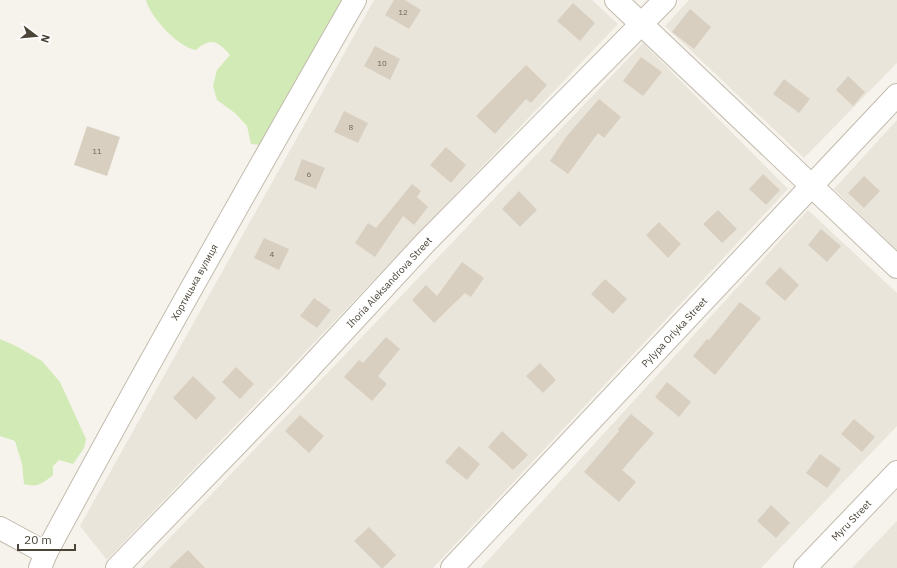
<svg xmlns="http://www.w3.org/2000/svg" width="897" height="568" font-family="'IBM Plex Sans',sans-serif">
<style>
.residential{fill:#eae5da}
.green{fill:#d2eab5}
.building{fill:#d8cfc1}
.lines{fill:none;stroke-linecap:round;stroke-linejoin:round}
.minor-casing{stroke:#c2bbae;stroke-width:24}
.tertiary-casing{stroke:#c2bbae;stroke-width:24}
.minor{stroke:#fff;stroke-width:22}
.tertiary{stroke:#fff;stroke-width:22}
.labels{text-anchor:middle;stroke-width:3;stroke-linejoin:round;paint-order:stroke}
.number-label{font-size:8px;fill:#6e675b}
.street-label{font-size:10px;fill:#4b4439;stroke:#fff}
</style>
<rect width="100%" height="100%" fill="#f6f3ec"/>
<g class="residential">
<polygon points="374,0 592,0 618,24 107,560 80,526"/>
<polygon points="689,0 897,0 897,63 804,158 665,26"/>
<polygon points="643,43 788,189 433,568 141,568"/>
<polygon points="897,120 897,252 834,189"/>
<polygon points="808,210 897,293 897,426 761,568 481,568"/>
<polygon points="897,521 897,568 852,568"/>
</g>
<g class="green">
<path d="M 146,0 L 348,0 L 271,134 L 260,145 L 251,144 L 247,126 L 235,113 L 217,100 L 213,86 L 217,70 L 230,55 C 218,41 211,37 196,50 C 179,48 150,17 146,0 Z"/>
<path d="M 0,339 L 16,346 L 42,361 L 60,382 L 86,439 L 84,448 L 73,464 L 59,460 L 53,466 L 53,475 C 43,483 37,488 24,484 L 22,464 L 15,441 L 0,436 Z"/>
</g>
<g class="building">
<polygon points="394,0 405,0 421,10 409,29 385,15"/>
<polygon points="573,3 595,23 580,41 557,21"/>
<polygon points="690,9 711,27 694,49 672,32"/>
<polygon points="375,46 400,59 390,80 364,66"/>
<polygon points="641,57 662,72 643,96 623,81"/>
<polygon points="526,65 547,85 531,103 526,99 495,134 476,116"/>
<polygon points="848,76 865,92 853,106 836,90"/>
<polygon points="784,79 810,99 799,113 773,94"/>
<polygon points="599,99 621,117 604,138 598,133 568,174 550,161 566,137"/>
<polygon points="344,111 368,123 358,143 334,132"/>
<polygon points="87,126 120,137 107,176 74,165"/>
<polygon points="446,147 466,165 451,183 430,165"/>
<polygon points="302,159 325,168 316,189 294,180"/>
<polygon points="763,174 780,190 766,205 749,189"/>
<polygon points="864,176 880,191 864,208 848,193"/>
<polygon points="412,184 421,191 417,197 428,207 414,225 403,216 375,257 355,243 368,223 376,228"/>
<polygon points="519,191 537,210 520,227 502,209"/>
<polygon points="718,210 737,229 722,243 703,224"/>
<polygon points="659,222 681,244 668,258 646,235"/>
<polygon points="821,229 841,246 827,262 808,245"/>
<polygon points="264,238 289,249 279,270 254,258"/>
<polygon points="462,262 484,278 471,297 465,293 434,323 412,300 426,285 437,296"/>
<polygon points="780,267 799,285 785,301 765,283"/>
<polygon points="605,279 627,299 613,314 591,294"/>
<polygon points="314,298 331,310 317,328 300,316"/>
<polygon points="740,302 761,318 715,375 693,356 707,339 709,340"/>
<polygon points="386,337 400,349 378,376 387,384 372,401 344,377 359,360 363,363"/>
<polygon points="540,363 556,380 543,393 526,376"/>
<polygon points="236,367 254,384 240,399 222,382"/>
<polygon points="193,376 216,398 196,420 173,398"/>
<polygon points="667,382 691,402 679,417 655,397"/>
<polygon points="631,414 654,433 622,470 636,482 619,502 584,472 619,431 618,429"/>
<polygon points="300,415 324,436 309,453 285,431"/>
<polygon points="854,419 875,437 862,452 841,434"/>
<polygon points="502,431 528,455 513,470 488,447"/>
<polygon points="459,446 480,464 467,480 445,462"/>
<polygon points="820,454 841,469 827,488 806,473"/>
<polygon points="771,505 790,523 776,538 757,521"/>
<polygon points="369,527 396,555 383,568 381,568 354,541"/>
<polygon points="188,550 205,568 169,568"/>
</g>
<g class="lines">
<defs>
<g id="minor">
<polyline points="616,0 897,267"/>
<polyline points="0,528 46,553"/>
<path d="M 40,568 L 46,553 C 146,367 250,183 355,0"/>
<polyline points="117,568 291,388 425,243 665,0"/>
<polyline points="452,568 897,95"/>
</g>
<polyline id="tertiary" points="805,568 897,472"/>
</defs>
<use href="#minor" class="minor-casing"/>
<use href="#tertiary" class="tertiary-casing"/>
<use href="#minor" class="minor"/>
<use href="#tertiary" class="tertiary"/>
</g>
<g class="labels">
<g class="number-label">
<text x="403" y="15">12</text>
<text x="382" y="66">10</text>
<text x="351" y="130">8</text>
<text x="97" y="154">11</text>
<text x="309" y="177">6</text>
<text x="272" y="257">4</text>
</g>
<g class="street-label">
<text transform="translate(194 282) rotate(-61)" y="4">Хортицька вулиця</text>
<text transform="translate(389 282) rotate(-47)" y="4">Ihoria Aleksandrova Street</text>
<text transform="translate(674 332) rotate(-47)" y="4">Pylypa Orlyka Street</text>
<text transform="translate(851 520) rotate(-46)" y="4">Myru Street</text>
</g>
</g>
<g transform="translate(36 36) rotate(106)" stroke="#ffffff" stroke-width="3" paint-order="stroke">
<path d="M0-3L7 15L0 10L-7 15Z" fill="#4b4439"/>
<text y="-6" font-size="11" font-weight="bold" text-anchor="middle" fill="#4b4439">N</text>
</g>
<path d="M18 544v6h57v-6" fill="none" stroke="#4b4439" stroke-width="2"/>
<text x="24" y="544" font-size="12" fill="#4b4439" stroke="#ffffff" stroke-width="3" paint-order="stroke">20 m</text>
</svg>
